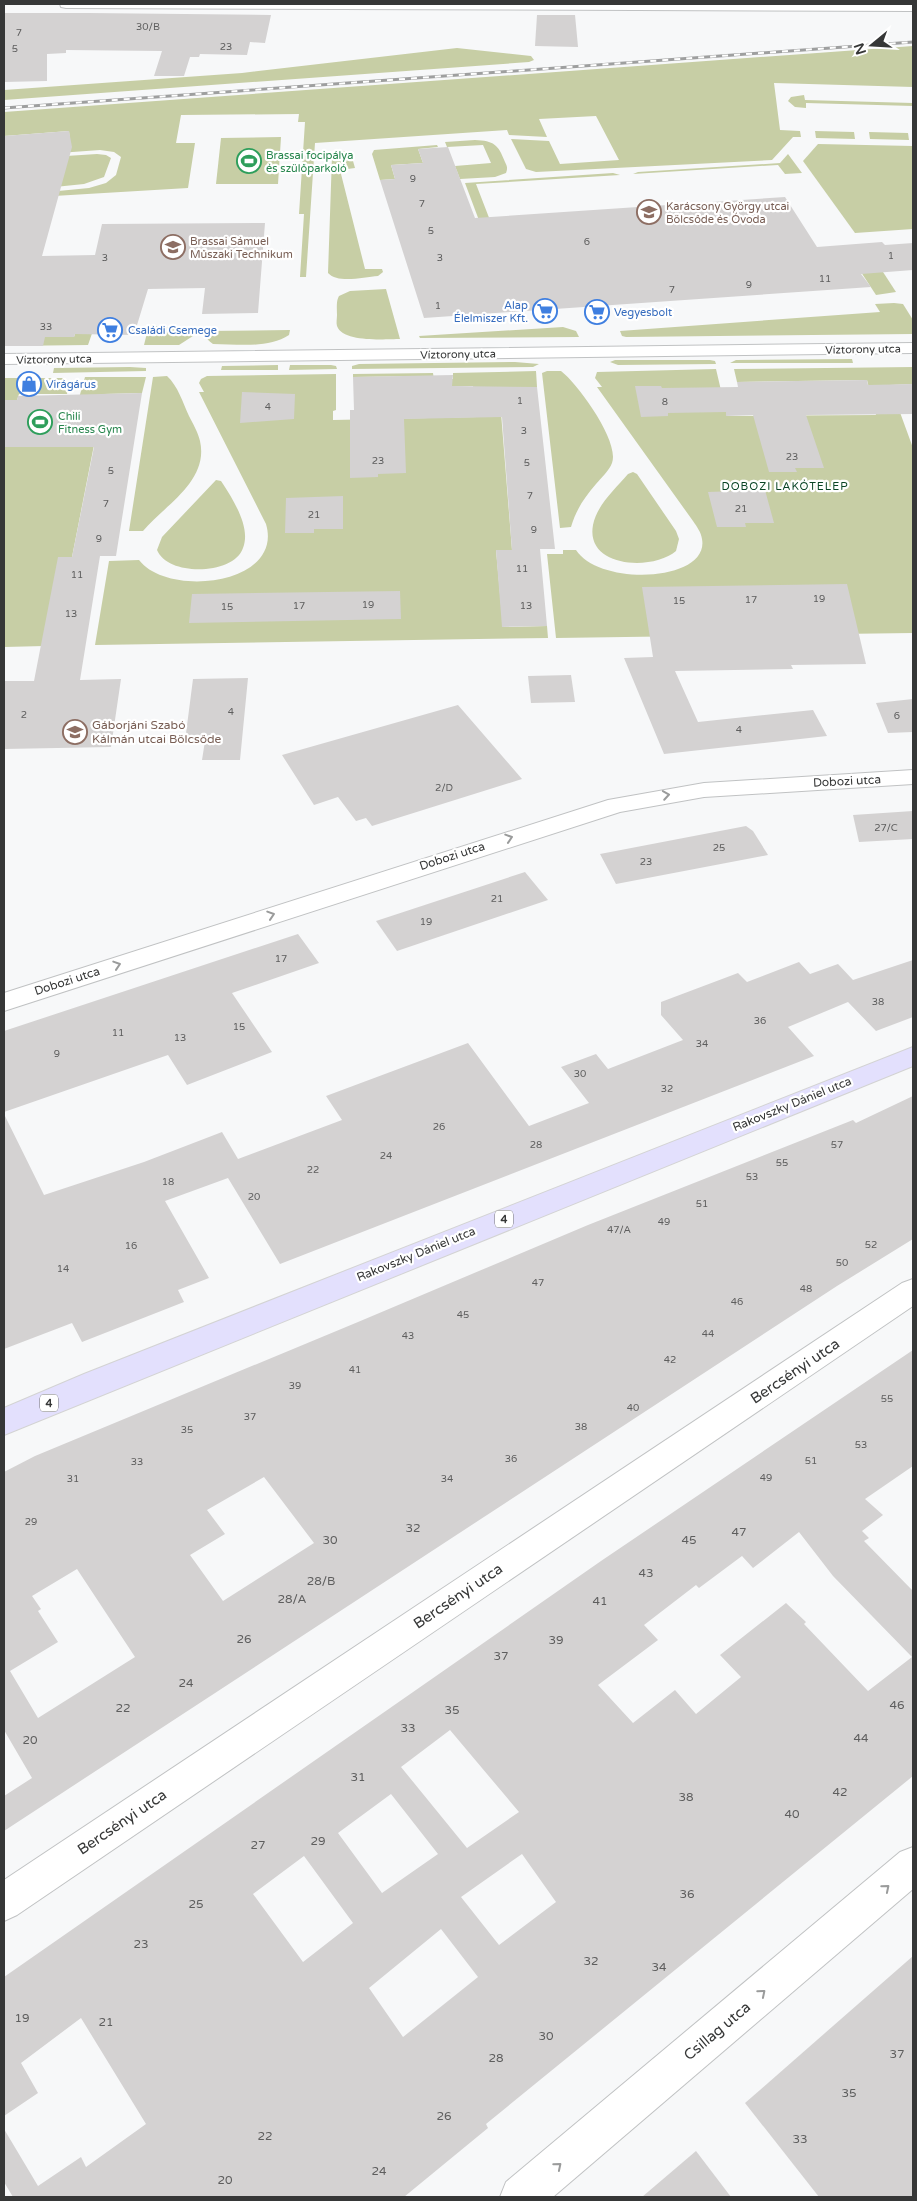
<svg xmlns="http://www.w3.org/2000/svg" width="917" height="2201" font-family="'Varela Round',sans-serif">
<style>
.green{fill:#c7cea5}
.building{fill:#d4d2d2;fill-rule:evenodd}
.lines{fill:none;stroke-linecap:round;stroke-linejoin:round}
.minor-casing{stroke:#c0c2c3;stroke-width:2}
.primary-casing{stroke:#d3d3d3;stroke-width:2}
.minor{fill:#fff;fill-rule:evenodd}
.primary{fill:#e3e0fd;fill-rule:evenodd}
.rail-casing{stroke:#9e9f9f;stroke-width:3}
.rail{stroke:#fff;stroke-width:2;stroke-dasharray:6;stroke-linecap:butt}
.oneway{stroke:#9a9b9b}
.labels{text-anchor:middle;stroke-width:4.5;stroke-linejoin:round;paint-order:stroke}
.number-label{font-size:10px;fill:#5e5e5e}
.far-leisure-label{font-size:11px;fill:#27864d;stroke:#fff;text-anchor:start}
.far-education-label{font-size:11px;fill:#785e54;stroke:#fff;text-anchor:start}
.far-shop-label{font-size:11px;fill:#366cbe;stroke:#fff;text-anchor:start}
.far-street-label{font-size:11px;fill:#363737;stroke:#fff}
.far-neighbourhood-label{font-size:11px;letter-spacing:1px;fill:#094425;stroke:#fff}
.shield{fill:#fff;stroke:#727373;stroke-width:1}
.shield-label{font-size:11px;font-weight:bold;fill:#363737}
.education-label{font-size:12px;fill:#785e54;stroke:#fff;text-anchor:start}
.street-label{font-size:12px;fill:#363737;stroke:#fff}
.near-number-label{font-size:12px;fill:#5e5e5e}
.near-street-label{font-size:15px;fill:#363737;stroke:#fff}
</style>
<rect width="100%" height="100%" fill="#f7f8f9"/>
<g class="green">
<polygon points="913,46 913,87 774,83 780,130 800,131 801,137 793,137 772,160 536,172 526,169 511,139 549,141 560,164 619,160 596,116 539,119 547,137 509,135 507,130 315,143 306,277 300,277 304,214 299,214 305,122 298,122 299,114 181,115 176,143 195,143 188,188 37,197 6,306 4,306 4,271 25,201 48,192 89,188 106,183 116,175 121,157 114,152 100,150 4,157 4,147 70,142 69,131 4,136 4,112"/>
<polygon points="457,48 531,56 534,60 529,62 4,100 4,90 242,73"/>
<polygon points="804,95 805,100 913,103 913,106 806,103 806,108 795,107 788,101 791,97"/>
<polygon points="815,131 854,132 855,139 816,138"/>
<polygon points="869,132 908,133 909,140 870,139"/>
<polygon points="281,137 278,184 216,184 221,138"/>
<path d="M 475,140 C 494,141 498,144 505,162 C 507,166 508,168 506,173 L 495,177 L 460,179 L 455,166 L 491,163 L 483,145 L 447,147 L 445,142 Z"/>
<polygon points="818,144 913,146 913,229 855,233 803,161"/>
<polygon points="437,145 438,147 418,149 423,163 391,165 395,179 380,180 372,154 374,150"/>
<path d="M 335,152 L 344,151 L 351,154 L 355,168 L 340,170 L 365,269 L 382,269 L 383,272 L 378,276 C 364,277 338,284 328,273 L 332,156 Z"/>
<polygon points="97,154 106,155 111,158 104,177 84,184 45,188 16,201 4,240 4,160"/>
<polygon points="788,154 802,173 785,174 778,165 633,174 638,172 780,163"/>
<polygon points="613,173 620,175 476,184 505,259 495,263 465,183"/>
<polygon points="859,269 883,272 896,292 876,295"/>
<path d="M 386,289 L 400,339 C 386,339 343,343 337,326 C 336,323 337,318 337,315 C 337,308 336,301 339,296 L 350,291 Z"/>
<polygon points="894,303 903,304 913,320 913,334 626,337 622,336 620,331 880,312 875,304"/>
<polygon points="98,316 88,345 7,346 10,337 74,337 79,321"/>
<polygon points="149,325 194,331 193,336 179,345 144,345"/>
<polygon points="563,327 576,331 579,337 420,338 419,336"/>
<path d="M 290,330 L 289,335 C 268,349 237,344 213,344 C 207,340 205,337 207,331 Z"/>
<polygon points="852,359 853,363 730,363 736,360"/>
<polygon points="615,360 710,360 715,361 716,364 618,365 610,362"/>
<polygon points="515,362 539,364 533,367 352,369 352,366 359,364"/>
<polygon points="278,365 278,370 221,370 222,366"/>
<polygon points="290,365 331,365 336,366 337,369 289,370"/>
<polygon points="130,367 146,368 146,371 53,373 54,368"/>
<path d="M 913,367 L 913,384 L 890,385 L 913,448 L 913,633 L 556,638 L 547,554 L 563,554 L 563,550 L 576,550 C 600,587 710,582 702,539 C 701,532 697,527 693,521 L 597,387 L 602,387 L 595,378 L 597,372 L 716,369 L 727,416 L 876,415 L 867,380 L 737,382 L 734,369 Z"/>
<path d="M 536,371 L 537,387 L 499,388 L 512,550 L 496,550 L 503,627 L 547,626 L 548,638 L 95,645 L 109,561 L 139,560 C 168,598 284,585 266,524 L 199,392 L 204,392 L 199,383 L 201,379 L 207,376 L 336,374 L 336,410 L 333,411 L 333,420 L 477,417 L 473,386 L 423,387 L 424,376 L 353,377 L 353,374 L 433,373 L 434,380 L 453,379 L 453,373 Z"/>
<path d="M 547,371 L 561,371 C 578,384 620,442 612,463 C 609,471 601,478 596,484 C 584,498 576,510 571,527 L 560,528 L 542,373 Z"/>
<path d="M 167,376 C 178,386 183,403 189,416 C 193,424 198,432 200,441 C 209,481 165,505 143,531 L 129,531 L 153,377 Z"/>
<polygon points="85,377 146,377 142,393 104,394 72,557 59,557 85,645 4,647 4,447 65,447"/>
<polygon points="4,378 64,378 63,385 69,385 67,394 19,394 17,400 4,400"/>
<path d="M 633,472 L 637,474 L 676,531 L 679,539 L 676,551 C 653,571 585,568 593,525 C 597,505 615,489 628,474 Z"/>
<path d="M 216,480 L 221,481 L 223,484 C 234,501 251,528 243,548 C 234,575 168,577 157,550 L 162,537 Z"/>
</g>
<g class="building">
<polygon points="4,13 89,13 271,15 265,43 250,42 247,55 200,54 199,57 190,57 184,76 154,76 162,51 66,50 66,53 47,54 47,81 4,82"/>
<polygon points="537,15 575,15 578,47 535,46"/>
<polygon points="69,131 72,147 42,256 95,255 102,224 265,223 258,313 202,314 205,288 148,289 134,335 75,334 74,337 45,337 43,346 4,346 4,136"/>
<polygon points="448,147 475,218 785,197 817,247 882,242 885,245 913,243 913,270 861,274 871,287 424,318 380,180 395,179 391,165 423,163 418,149"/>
<polygon points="453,375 452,386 537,387 555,549 540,549 547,626 502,627 496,550 512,550 502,417 404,419 406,473 378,474 378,477 350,478 350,410 354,410 353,377"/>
<polygon points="867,380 868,385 913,384 913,414 806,415 824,468 795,468 797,472 769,472 753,415 726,416 726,412 668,413 668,416 641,417 635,386 661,386 662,388 738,387 737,382"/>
<polygon points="242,392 295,394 294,419 240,423"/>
<polygon points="142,393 116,556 100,556 80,680 121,679 111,747 4,749 4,681 34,681 58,557 72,557 94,447 4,447 4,400 17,400 18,396"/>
<polygon points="765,490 774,523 745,523 746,527 717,527 708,492"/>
<polygon points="343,496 343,529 314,529 314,533 285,533 286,498"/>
<polygon points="847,584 866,664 791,665 793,669 675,671 698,722 813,710 827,736 664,754 624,658 653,657 642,587"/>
<polygon points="400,591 401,619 189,623 192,594"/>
<polygon points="571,675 575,702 531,703 528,676"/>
<polygon points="248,678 240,760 202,760 205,741 185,741 193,679"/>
<polygon points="913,699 913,732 888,733 876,703"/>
<polygon points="458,705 522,779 372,826 366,818 356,821 338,797 314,805 282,755"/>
<polygon points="913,811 913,839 859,842 853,815"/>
<polygon points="746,826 753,831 768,855 616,884 600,854"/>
<polygon points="525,872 548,900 397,951 376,921"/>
<polygon points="298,934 319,963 232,993 272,1052 187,1085 168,1055 4,1112 4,1031"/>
<polygon points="913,960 913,1017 876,1031 848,1002 788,1027 814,1056 280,1264 228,1178 165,1201 209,1278 178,1290 184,1302 82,1342 72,1323 4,1349 4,1114 44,1195 144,1162 222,1132 238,1159 342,1120 326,1096 468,1043 529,1126 589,1103 561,1067 596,1054 608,1069 683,1040 661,1015 661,1002 738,973 747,982 799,962 810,974 838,964 853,980"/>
<path d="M 913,1096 L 913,1239 L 837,1286 L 4,1831 L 4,1796 L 32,1778 L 4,1730 L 4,1472 L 35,1456 L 358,1322 L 588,1225 L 853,1120 L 856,1123 ZM 264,1477 L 314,1543 L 223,1601 L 190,1555 L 225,1534 L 207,1510 ZM 77,1569 L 135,1657 L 38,1718 L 10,1671 L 58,1642 L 38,1611 L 41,1609 L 32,1596 Z"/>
<path d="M 913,1350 L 913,1466 L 865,1499 L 883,1515 L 862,1531 L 869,1538 L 864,1541 L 913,1591 L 913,1776 L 486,2124 L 488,2128 L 404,2197 L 13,2197 L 4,2182 L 4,2129 L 38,2186 L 81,2157 L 86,2167 L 146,2124 L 81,2018 L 21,2063 L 38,2093 L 4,2116 L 4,1977 L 601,1561 ZM 799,1532 L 833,1576 L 912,1657 L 868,1691 L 804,1624 L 806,1622 L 786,1603 L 720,1655 L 741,1677 L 696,1714 L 675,1690 L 633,1723 L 598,1685 L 658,1640 L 644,1625 L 696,1585 L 699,1588 L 742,1556 L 753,1568 ZM 450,1730 L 519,1812 L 467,1848 L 401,1767 ZM 391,1794 L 438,1854 L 382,1893 L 338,1833 ZM 522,1854 L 556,1902 L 499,1945 L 461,1897 ZM 304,1856 L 353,1923 L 303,1962 L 253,1894 ZM 441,1929 L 478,1977 L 403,2037 L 369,1988 Z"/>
<polygon points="913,1956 913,2197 819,2197 745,2103"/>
<polygon points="696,2151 731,2197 642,2197"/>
</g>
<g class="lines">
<defs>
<g id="minor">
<polygon points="60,4 913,4 913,11 66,8 61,7"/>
<polygon points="913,343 913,353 4,364 4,354"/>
<polygon points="913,770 913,784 704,797 620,812 4,1011 4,993 608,800 704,783"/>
<polygon points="913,1279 913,1306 17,1915 4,1921 4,1880 902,1283"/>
<polygon points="913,1847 913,1889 553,2197 500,2197 506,2182 900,1852"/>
</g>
<polygon id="primary" points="913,1047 913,1066 4,1435 4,1408 84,1374"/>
</defs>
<use href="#minor" class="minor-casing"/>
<use href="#primary" class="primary-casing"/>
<use href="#minor" class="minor"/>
<use href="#primary" class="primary"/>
<defs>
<polyline id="rail" points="4,108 913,42"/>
</defs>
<use href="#rail" class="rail-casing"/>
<use href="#rail" class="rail"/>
</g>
<defs><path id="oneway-chevron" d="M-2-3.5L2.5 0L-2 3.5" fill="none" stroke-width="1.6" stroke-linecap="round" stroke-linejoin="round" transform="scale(1.25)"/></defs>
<g class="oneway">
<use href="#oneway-chevron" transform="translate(666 795) rotate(-9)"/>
<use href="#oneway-chevron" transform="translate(509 838) rotate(-18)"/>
<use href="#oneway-chevron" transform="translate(271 915) rotate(-18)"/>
<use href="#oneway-chevron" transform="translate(117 965) rotate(-18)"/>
<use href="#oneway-chevron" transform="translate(886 1888) rotate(-40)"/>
<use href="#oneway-chevron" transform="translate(762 1993) rotate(-40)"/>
<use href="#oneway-chevron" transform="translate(558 2166) rotate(-40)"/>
</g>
<defs>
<symbol id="stadium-ring" viewBox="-11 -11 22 22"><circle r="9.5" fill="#fff" stroke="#2e9e5b" stroke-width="1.5"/><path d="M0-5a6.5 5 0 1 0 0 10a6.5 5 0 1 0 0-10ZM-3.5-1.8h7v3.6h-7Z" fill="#2e9e5b"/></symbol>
<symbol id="school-ring" viewBox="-11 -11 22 22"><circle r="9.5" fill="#fff" stroke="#8d6e63" stroke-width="1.5"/><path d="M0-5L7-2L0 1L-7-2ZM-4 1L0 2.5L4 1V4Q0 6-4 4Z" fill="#8d6e63"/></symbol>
<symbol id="supermarket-ring" viewBox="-11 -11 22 22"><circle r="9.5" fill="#fff" stroke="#3f7fe0" stroke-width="1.5"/><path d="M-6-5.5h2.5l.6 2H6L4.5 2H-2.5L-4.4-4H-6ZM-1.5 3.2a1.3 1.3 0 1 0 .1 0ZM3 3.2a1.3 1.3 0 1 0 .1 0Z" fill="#3f7fe0"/></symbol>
<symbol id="shop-ring" viewBox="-11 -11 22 22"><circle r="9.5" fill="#fff" stroke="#3f7fe0" stroke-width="1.5"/><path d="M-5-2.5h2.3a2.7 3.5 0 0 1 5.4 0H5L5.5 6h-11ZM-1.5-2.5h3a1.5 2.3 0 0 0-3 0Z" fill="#3f7fe0"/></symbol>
</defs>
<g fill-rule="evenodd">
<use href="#stadium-ring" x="235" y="147" width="28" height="28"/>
<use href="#school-ring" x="635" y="198" width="28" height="28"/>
<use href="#school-ring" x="159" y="233" width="28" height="28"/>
<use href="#supermarket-ring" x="531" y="297" width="28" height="28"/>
<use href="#supermarket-ring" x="583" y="298" width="28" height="28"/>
<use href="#supermarket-ring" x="96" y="316" width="28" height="28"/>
<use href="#shop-ring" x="15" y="370" width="28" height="28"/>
<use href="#stadium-ring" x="26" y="408" width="28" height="28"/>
<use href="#school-ring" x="61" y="718" width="28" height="28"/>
</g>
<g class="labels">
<g class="number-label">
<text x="148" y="30">30/B</text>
<text x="19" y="36">7</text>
<text x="226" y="50">23</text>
<text x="15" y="52">5</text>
<text x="413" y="182">9</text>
<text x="422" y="207">7</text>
<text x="431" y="234">5</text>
<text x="587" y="245">6</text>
<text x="891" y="259">1</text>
<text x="105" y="261">3</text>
<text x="440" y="261">3</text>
<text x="825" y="282">11</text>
<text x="749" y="288">9</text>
<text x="672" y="293">7</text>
<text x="438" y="309">1</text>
<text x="46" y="330">33</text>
<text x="520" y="404">1</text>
<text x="665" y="405">8</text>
<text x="268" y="410">4</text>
<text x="524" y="434">3</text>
<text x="792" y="460">23</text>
<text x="378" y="464">23</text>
<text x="527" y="466">5</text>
<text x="111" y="474">5</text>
<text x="530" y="499">7</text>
<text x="106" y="507">7</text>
<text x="741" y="512">21</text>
<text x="314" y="518">21</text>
<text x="534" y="533">9</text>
<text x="99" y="542">9</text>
<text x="522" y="572">11</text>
<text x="77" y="578">11</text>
<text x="819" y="602">19</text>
<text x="751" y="603">17</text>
<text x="679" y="604">15</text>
<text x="368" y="608">19</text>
<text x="299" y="609">17</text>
<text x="526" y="609">13</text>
<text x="227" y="610">15</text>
<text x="71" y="617">13</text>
<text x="231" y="715">4</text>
<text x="24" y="718">2</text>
<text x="897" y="719">6</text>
<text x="739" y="733">4</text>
<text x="444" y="791">2/D</text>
<text x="886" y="831">27/C</text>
<text x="719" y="851">25</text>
<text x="646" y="865">23</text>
<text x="497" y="902">21</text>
<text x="426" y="925">19</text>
<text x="281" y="962">17</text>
<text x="878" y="1005">38</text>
<text x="760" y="1024">36</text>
<text x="239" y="1030">15</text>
<text x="118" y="1036">11</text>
<text x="180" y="1041">13</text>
<text x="702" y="1047">34</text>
<text x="57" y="1057">9</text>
<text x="580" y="1077">30</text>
<text x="667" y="1092">32</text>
<text x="439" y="1130">26</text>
<text x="536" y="1148">28</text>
<text x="837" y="1148">57</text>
<text x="386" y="1159">24</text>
<text x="782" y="1166">55</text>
<text x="313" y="1173">22</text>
<text x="752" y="1180">53</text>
<text x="168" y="1185">18</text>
<text x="254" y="1200">20</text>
<text x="702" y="1207">51</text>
<text x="664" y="1225">49</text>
<text x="619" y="1233">47/A</text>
<text x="871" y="1248">52</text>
<text x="131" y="1249">16</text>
<text x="842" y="1266">50</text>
<text x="63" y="1272">14</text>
<text x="538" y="1286">47</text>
<text x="806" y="1292">48</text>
<text x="737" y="1305">46</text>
<text x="463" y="1318">45</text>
<text x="708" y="1337">44</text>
<text x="408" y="1339">43</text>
<text x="670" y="1363">42</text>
<text x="355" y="1373">41</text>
<text x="295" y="1389">39</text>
<text x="887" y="1402">55</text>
<text x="633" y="1411">40</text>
<text x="250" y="1420">37</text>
<text x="581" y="1430">38</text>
<text x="187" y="1433">35</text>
<text x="861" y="1448">53</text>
<text x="511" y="1462">36</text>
<text x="811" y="1464">51</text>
<text x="137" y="1465">33</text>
<text x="766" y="1481">49</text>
<text x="73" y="1482">31</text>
<text x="447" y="1482">34</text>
<text x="31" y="1525">29</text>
</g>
<g class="far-leisure-label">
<text x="266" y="159">Brassai focipálya<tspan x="266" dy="13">és szülőparkoló</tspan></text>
<text x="58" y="420">Chili<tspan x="58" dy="13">Fitness Gym</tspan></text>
</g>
<g class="far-education-label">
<text x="666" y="210">Karácsony György utcai<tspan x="666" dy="13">Bölcsőde és Óvoda</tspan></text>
<text x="190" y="245">Brassai Sámuel<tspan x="190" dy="13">Műszaki Technikum</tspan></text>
</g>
<g class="far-shop-label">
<text x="528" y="309" text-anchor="end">Alap<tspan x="528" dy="13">Élelmiszer Kft.</tspan></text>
<text x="614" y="316">Vegyesbolt</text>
<text x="128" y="334">Családi Csemege</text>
<text x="46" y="388">Virágárus</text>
</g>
<g class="far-street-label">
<text transform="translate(863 349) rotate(-1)" y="4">Víztorony utca</text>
<text transform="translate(458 354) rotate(-1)" y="4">Víztorony utca</text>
<text transform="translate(54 359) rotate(-1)" y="4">Víztorony utca</text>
</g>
<g class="far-neighbourhood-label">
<text x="785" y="490">DOBOZI LAKÓTELEP</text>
</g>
<g class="shield">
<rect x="495" y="1210.5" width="18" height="17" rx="4"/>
<rect x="40" y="1394.5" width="18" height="17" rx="4"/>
</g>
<g class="shield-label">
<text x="504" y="1223">4</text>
<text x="49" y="1407">4</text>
</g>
<g class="education-label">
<text x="92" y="729">Gáborjáni Szabó<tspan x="92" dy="14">Kálmán utcai Bölcsőde</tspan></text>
</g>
<g class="street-label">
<text transform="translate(847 781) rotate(-3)" y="4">Dobozi utca</text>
<text transform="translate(452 856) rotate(-18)" y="4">Dobozi utca</text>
<text transform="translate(67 981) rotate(-18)" y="4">Dobozi utca</text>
<text transform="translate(792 1104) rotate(-22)" y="4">Rakovszky Dániel utca</text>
<text transform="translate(416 1254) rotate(-22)" y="4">Rakovszky Dániel utca</text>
</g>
<g class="near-number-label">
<text x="413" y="1532">32</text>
<text x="739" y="1536">47</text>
<text x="330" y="1544">30</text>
<text x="689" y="1544">45</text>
<text x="646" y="1577">43</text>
<text x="321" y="1585">28/B</text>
<text x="292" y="1603">28/A</text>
<text x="600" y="1605">41</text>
<text x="244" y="1643">26</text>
<text x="556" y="1644">39</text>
<text x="501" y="1660">37</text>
<text x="186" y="1687">24</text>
<text x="897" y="1709">46</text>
<text x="123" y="1712">22</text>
<text x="452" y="1714">35</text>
<text x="408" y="1732">33</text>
<text x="861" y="1742">44</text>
<text x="30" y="1744">20</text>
<text x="358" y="1781">31</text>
<text x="840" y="1796">42</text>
<text x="686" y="1801">38</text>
<text x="792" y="1818">40</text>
<text x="318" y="1845">29</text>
<text x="258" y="1849">27</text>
<text x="687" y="1898">36</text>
<text x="196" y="1908">25</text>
<text x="141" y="1948">23</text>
<text x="591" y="1965">32</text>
<text x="659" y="1971">34</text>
<text x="22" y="2022">19</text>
<text x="106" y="2026">21</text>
<text x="546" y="2040">30</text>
<text x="897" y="2058">37</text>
<text x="496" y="2062">28</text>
<text x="849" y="2097">35</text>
<text x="444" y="2120">26</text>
<text x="265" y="2140">22</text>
<text x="800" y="2143">33</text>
<text x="379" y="2175">24</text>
<text x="225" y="2184">20</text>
</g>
<g class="near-street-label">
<text transform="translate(795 1371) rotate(-34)" y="5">Bercsényi utca</text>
<text transform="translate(458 1596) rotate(-34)" y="5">Bercsényi utca</text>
<text transform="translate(122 1822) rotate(-34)" y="5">Bercsényi utca</text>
<text transform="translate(717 2031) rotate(-40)" y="5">Csillag utca</text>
</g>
</g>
<rect width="917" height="2201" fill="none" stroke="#363737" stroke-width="10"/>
<g transform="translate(872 45) rotate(252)" stroke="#ffffff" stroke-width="4" paint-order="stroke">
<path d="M0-4L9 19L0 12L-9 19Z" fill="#363737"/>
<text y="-8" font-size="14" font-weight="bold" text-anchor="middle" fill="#363737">N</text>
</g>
</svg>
